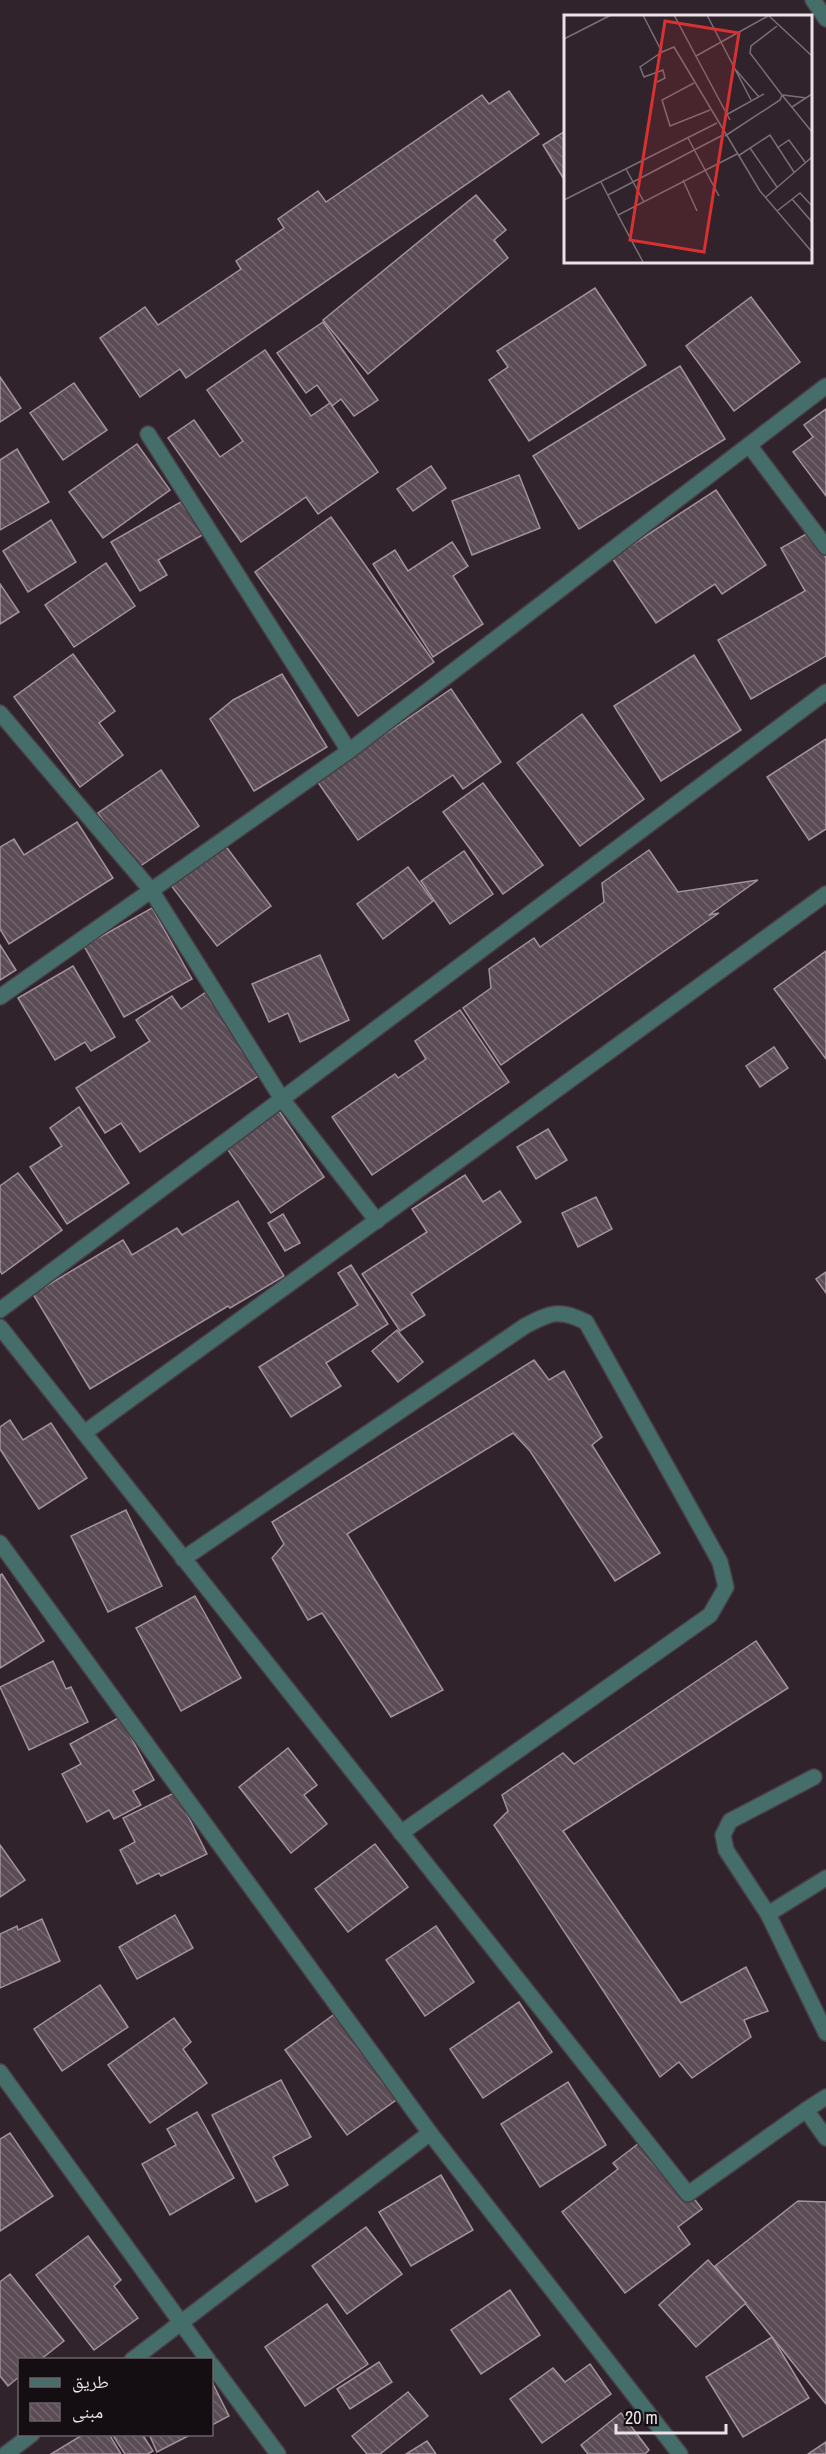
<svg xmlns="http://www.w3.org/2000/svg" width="826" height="2454" font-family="'Archivo Narrow','Noto Naskh Arabic',sans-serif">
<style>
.building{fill:url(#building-back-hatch);stroke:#a3929e;stroke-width:1.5}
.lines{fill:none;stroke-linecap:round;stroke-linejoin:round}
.street-casing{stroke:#4a3e46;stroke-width:18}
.street{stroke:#456d6a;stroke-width:15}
.inset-road{fill:none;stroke:#7b6f77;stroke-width:1.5}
.view{fill:#d73132;fill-opacity:0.15;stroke:#d73132;stroke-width:3}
.inset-edge{fill:none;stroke:#ebe2e8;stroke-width:3}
</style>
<defs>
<pattern id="building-back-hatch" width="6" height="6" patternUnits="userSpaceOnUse" patternTransform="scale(1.5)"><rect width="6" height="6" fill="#5a4b55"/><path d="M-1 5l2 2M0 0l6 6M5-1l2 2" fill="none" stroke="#72656d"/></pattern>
</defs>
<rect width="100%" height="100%" fill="#30232c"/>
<g class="building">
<polygon points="509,91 539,134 186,378 180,369 140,397 100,338 145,307 158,325 241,269 236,261 284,228 278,219 318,191 326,202 482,95 489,104"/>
<polygon points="565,131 565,181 543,145"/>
<polygon points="476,195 506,230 494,240 508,258 368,374 323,320"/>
<polygon points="595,288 646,365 529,441 489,380 508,367 497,351"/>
<polygon points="751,297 800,362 734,411 686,346"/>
<polygon points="323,322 378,400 354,416 341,399 332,406 317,385 306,393 277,353"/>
<polygon points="265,350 311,416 330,403 378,472 318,514 306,497 241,542 168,438 194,420 220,457 243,441 207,390"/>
<polygon points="680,366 725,439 579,529 533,456"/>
<polygon points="0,377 21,408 0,422"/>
<polygon points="74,383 107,430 63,460 30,413"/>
<polygon points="826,409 826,496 793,452 813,437 804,425"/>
<polygon points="137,444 170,490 103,538 69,492"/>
<polygon points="17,449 49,502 0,530 0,460"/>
<polygon points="431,466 446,488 413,511 397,489"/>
<polygon points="519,475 540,528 472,555 452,501"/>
<polygon points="716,490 766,565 722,594 715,584 656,623 612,558"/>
<polygon points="186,499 206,533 158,560 167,575 140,591 111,542"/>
<polygon points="331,517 434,662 358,716 255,572"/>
<polygon points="51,520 76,562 28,592 3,551"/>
<polygon points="810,532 826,558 826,656 751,699 718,640 805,591 781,548"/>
<polygon points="452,542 468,566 453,576 483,624 433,657 373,564 395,550 408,571"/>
<polygon points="106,563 135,606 74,647 45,605"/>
<polygon points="0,584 19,612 0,624"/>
<polygon points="73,654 115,711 99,723 123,755 80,787 14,697"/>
<polygon points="694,655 741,730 661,781 614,706"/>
<polygon points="282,674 327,747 254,791 210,719 233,700"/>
<polygon points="451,689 501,762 463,789 453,775 358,840 317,781"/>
<polygon points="582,714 644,799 580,846 517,763"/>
<polygon points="826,739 826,829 809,840 767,777"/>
<polygon points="161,770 199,826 136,869 98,813"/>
<polygon points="483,783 543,865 503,894 443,812"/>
<polygon points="77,822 113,878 9,944 0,929 0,847 14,839 24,855"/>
<polygon points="224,844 271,906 217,946 170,884"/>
<polygon points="649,850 678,892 758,880 709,915 719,913 501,1065 463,1008 491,988 489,969 534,938 540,947 604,902 602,883"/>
<polygon points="464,851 493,894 450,924 421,881"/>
<polygon points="408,867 433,901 383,939 357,904"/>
<polygon points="152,908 192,979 124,1017 84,946"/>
<polygon points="0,945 16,970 0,980"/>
<polygon points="826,951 826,1059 774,989"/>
<polygon points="320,955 349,1020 300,1042 288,1013 269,1022 252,984"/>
<polygon points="73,966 115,1037 91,1051 85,1042 55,1060 18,998"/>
<polygon points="206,992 260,1075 140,1152 121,1123 105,1133 76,1088 150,1041 136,1020 172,996 181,1009"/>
<polygon points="460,1010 509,1082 372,1175 332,1117 395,1074 398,1078 426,1059 415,1041"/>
<polygon points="774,1047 788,1068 760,1087 746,1066"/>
<polygon points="79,1107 129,1183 67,1224 30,1167 62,1146 50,1128"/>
<polygon points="279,1111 324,1177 271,1213 226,1147"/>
<polygon points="548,1129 567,1160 536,1179 517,1147"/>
<polygon points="18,1173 62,1230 2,1274 0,1271 0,1186"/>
<polygon points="465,1175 483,1202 500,1191 521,1222 411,1294 425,1315 400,1331 362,1274 427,1232 412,1209"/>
<polygon points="596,1197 612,1229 578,1247 562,1213"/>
<polygon points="238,1201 284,1276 230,1308 228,1306 90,1389 33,1294 123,1240 132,1255 177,1228 182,1235"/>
<polygon points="283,1214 300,1243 285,1251 268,1223"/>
<polygon points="351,1265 388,1324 326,1363 341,1386 291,1417 259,1367 358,1305 338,1273"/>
<polygon points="826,1272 826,1293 816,1279"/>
<polygon points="397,1330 423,1362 398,1382 372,1351"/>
<polygon points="534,1360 549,1380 564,1371 602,1437 592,1445 660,1553 615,1581 530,1451 513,1433 347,1534 443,1690 391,1717 322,1613 308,1620 272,1558 284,1544 272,1522"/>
<polygon points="10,1420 23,1440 51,1423 87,1478 39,1509 0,1449 0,1427"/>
<polygon points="126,1510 162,1586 108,1612 71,1536"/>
<polygon points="2,1574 44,1641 0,1668 0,1575"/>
<polygon points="195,1596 241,1678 181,1711 136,1628"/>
<polygon points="756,1641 788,1688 563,1831 681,2003 746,1967 768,2011 744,2020 751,2037 692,2078 679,2062 660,2077 494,1825 508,1811 502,1795 563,1753 574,1764"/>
<polygon points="53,1661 66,1689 71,1687 88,1722 29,1750 0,1687"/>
<polygon points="120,1717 154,1780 133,1791 141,1805 114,1819 109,1810 87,1822 62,1774 81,1764 70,1744"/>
<polygon points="288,1748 317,1785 304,1795 327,1824 291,1853 239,1787"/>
<polygon points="176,1792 207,1854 161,1876 159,1873 137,1884 120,1850 135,1842 123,1818"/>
<polygon points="375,1844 408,1887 348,1932 315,1889"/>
<polygon points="0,1845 25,1880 0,1897"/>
<polygon points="175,1915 193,1948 137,1979 119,1947"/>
<polygon points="42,1919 60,1961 0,1988 0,1934 17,1926 18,1930"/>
<polygon points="436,1926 474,1982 425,2016 386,1960"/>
<polygon points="100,1985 128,2027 62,2071 34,2029"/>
<polygon points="519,2002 552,2052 483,2098 450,2049"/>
<polygon points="336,2013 399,2098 347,2135 285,2050"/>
<polygon points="174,2018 191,2042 183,2049 207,2083 150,2123 108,2065"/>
<polygon points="281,2080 311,2137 273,2157 288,2185 256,2202 212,2115"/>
<polygon points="568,2082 606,2145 540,2187 501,2124"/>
<polygon points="197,2112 234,2178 170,2215 142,2164 176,2145 167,2129"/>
<polygon points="10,2133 53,2196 0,2231 0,2139"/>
<polygon points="647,2137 702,2209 678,2227 690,2244 625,2293 562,2212 618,2169 613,2163"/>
<polygon points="441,2175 473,2230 411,2266 379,2212"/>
<polygon points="798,2201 826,2202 826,2404 715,2266"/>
<polygon points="366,2227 402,2274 347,2314 312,2266"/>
<polygon points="88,2236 121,2280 114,2286 138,2318 94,2350 36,2275"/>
<polygon points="708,2260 746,2303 696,2347 659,2305"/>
<polygon points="10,2274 64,2341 40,2360 20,2360 20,2376 8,2386 0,2376 0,2282"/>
<polygon points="510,2290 540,2335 481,2374 451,2330"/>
<polygon points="327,2304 368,2364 305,2406 265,2347"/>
<polygon points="772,2337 809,2398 743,2437 706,2377"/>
<polygon points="379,2362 392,2382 350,2409 337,2389"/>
<polygon points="590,2364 611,2394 542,2443 510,2399 553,2368 565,2382"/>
<polygon points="212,2382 229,2416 212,2425"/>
<polygon points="408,2392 428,2416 380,2454 367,2454 352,2436"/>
<polygon points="621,2413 649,2450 645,2454 588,2454 581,2445"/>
<polygon points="84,2434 109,2434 121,2454 51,2454"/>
<polygon points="112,2434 142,2434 153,2451 148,2454 125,2454"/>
<polygon points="149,2434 192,2434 157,2452"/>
<polygon points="427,2441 436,2454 406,2454"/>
<polygon points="826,2442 826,2454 808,2454"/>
</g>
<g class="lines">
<defs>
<g id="street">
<polyline points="813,0 826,19"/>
<polyline points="148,434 349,751"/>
<polyline points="749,445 826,547"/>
<polyline points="0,713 151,890 282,1099 377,1221"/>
<polyline points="0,997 349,751 826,386"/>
<polyline points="0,1310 826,692"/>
<polyline points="0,1327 688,2194 806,2110 826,2138"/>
<polyline points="84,1433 826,894"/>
<polyline points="0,1543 430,2133 680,2454"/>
<path d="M 183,1559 L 525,1326 C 550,1313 559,1308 586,1322 L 720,1562 L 726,1587 L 710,1615 L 401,1833"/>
<polyline points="814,1777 730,1821 723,1835 726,1850 768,1914 826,1878"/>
<polyline points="768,1914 826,2033"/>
<polyline points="0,2072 208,2360"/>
<polyline points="806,2110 826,2097"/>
<polyline points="132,2360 430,2133"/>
<polyline points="212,2365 278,2454"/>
<polyline points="6,2454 32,2434"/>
</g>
</defs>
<use href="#street" class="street-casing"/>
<use href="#street" class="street"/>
</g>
<g transform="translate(564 15)">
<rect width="248" height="248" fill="#30232c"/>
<path class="inset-road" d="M 79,0 L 98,37 L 110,32 L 196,176 L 248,237M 110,0 L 166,105M 143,0 L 187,85M 204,0 L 248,41M 0,24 L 47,0M 132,41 L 204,1M 172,55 L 195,82M 93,67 L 101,63 L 99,55 L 80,62 L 76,52 L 98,37M 130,68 L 98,85 L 106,111 L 146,95M 218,80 L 248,117M 219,80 L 243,83M 228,92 L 248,79M 162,100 L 200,79M 161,121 L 216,85 L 218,80 L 186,38 L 187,31 L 213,11M 124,123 L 155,181M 186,133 L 213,172M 213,133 L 225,125 L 241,147M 174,141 L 206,120 L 230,157M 62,154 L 80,187M 119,165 L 133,196M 37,167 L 54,200M 44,180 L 159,120M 202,182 L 248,142M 228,184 L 248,207M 0,185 L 153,108M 213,196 L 236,178 L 248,191M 79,247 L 54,200 L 173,139"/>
<path class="view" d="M 101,6 L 175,18 L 140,237 L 66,225 Z"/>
<rect width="248" height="248" class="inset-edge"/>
</g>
<rect x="18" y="2358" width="195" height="78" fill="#140e12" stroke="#6a6368" stroke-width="1.5"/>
<rect x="30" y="2378" width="30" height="9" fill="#456d6a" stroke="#6a6368" stroke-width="1.5"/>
<text x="72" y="2388" font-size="18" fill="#ebe2e8">طريق</text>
<rect x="30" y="2403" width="30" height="18" fill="url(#building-back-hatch)" stroke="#6a6368" stroke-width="1.5"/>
<text x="72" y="2418" font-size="18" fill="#ebe2e8">مبنى</text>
<path d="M616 2424v9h110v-9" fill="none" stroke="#ebe2e8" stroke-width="3"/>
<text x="625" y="2424" font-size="18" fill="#ebe2e8" stroke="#140e12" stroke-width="4.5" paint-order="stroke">20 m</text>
</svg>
